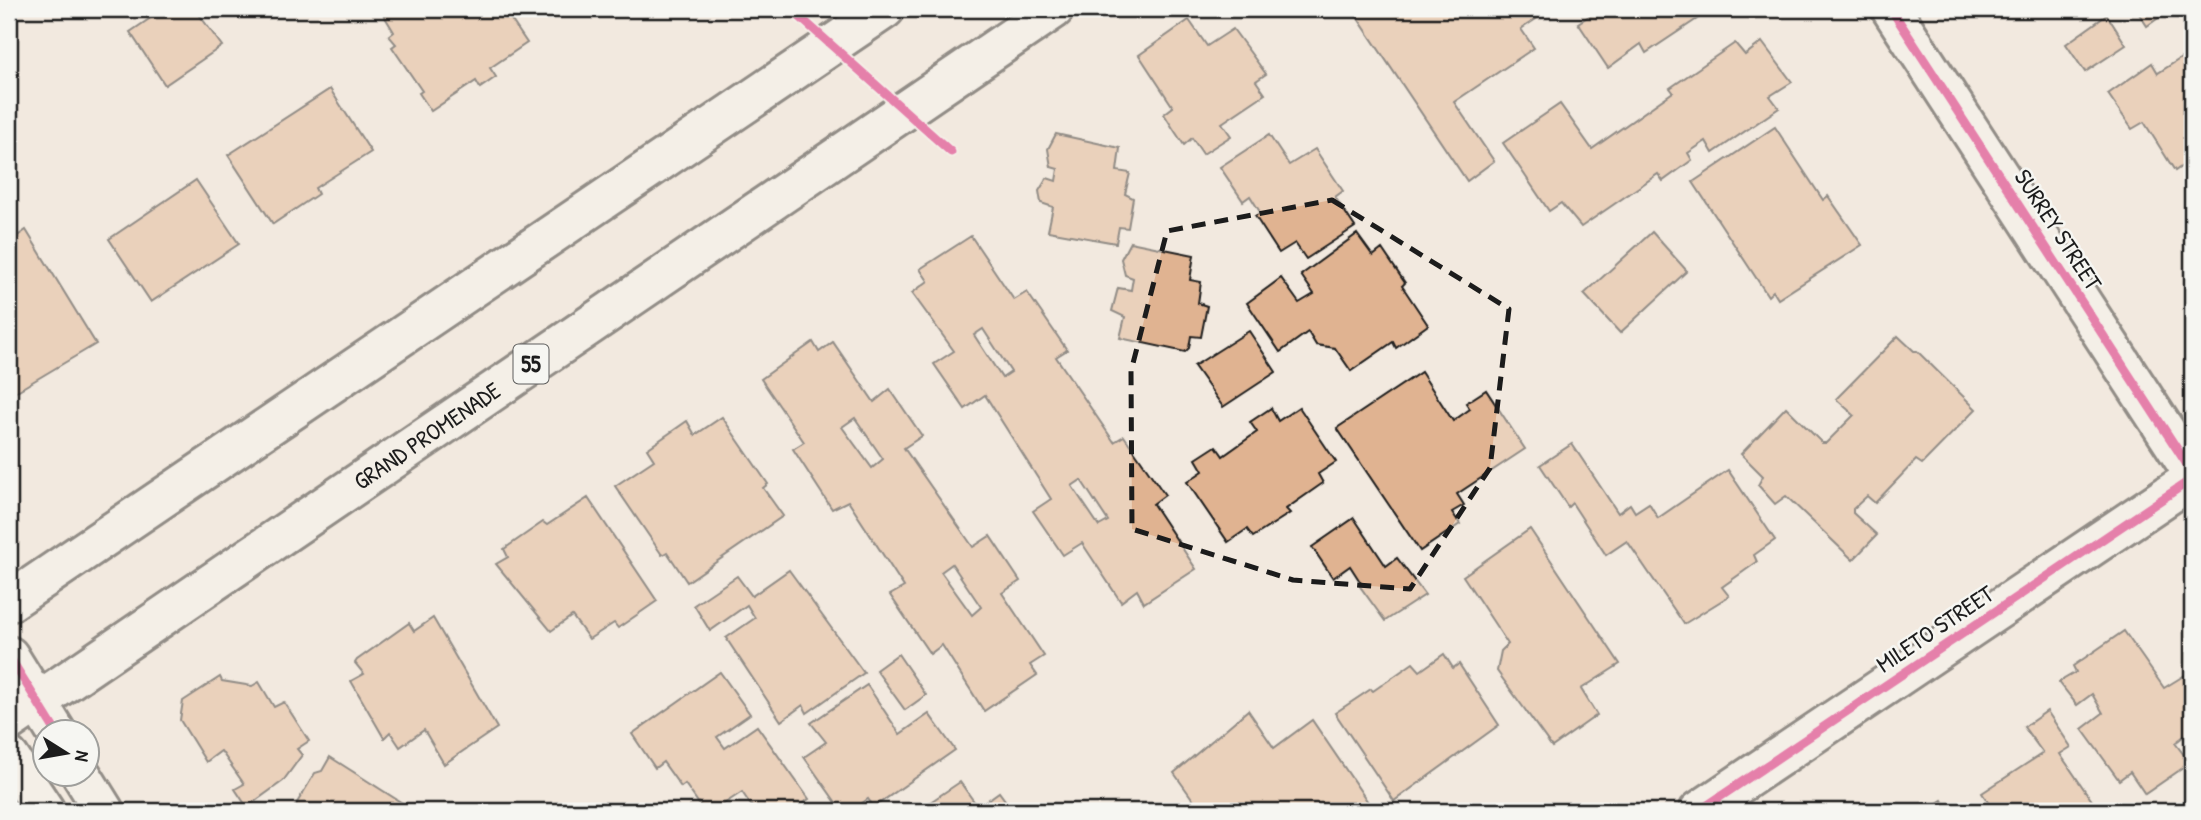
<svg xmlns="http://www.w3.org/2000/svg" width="2201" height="820" font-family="'Patrick Hand',sans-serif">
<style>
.building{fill:#e0b391;stroke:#1c1c1c;stroke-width:2;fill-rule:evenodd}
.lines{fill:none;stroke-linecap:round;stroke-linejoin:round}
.street-casing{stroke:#1c1c1c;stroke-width:44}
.secondary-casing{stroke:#1c1c1c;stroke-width:44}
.primary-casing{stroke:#1c1c1c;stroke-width:44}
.street{stroke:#f6f6f2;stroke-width:38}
.secondary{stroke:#f6f6f2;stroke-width:38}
.primary{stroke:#f6f6f2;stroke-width:38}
.cycleway-casing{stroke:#f6f6f2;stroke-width:13}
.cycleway{stroke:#d6006c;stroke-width:9}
.marked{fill:none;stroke:#1c1c1c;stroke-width:5;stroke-dasharray:14 9;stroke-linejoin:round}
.labels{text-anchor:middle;stroke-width:5;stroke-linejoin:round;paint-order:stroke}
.shield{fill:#f6f6f2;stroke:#5d5d5c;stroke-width:2}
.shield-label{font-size:23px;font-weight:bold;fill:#1c1c1c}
.street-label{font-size:24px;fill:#1c1c1c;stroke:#f6f6f2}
</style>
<rect width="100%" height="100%" fill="#f2e9df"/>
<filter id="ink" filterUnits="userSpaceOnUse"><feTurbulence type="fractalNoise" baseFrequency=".0143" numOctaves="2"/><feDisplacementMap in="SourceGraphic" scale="14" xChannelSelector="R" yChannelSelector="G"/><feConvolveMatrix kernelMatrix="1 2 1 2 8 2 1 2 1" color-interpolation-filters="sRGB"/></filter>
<g filter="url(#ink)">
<g class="building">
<polygon points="164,9 195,9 222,46 165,85 130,32"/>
<polygon points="380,9 504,9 527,43 490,68 496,77 480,88 476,81 431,111 419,93 422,91 392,47 396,44 389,36 394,32"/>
<polygon points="1354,9 1551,9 1521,29 1534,48 1454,102 1494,161 1467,181 1355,14"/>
<polygon points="1600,9 1712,9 1646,53 1641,44 1608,68 1578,23"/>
<polygon points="2136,9 2171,9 2147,26"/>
<polygon points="2107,15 2126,45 2085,72 2066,44"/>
<polygon points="1189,20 1207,46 1233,29 1266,74 1256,81 1265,94 1222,123 1231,136 1203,154 1192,138 1184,145 1174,130 1164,114 1173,107 1139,55"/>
<polygon points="1762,42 1792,82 1770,96 1779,108 1713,153 1706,141 1688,153 1692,160 1663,181 1658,174 1581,227 1561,203 1549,211 1503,143 1560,104 1592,149 1673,92 1670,88 1735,43 1745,55"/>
<polygon points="2192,51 2192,159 2175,171 2144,122 2132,129 2108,94 2152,63 2158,73"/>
<polygon points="330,89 371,152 315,188 318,194 273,224 228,155"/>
<polygon points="1775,127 1823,200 1828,196 1862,245 1778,299 1773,291 1768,296 1693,182"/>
<polygon points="1056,134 1120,148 1117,171 1130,173 1125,194 1133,198 1128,228 1119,227 1116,243 1048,231 1053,207 1041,203 1039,191 1047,178 1056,181 1058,169 1051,167 1048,149"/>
<polygon points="1269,135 1289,165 1315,149 1343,191 1335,197 1355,227 1306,259 1295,243 1279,253 1255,216 1260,212 1250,196 1243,201 1220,167"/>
<polygon points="196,180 239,244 151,302 109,239"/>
<polygon points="26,230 96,344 12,394 9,390 9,242"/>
<polygon points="1652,232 1687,271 1620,333 1584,294"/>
<polygon points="1357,234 1373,256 1382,249 1405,283 1402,286 1428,325 1396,348 1393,342 1351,371 1335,348 1316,345 1308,332 1280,352 1247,303 1281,278 1299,303 1314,294 1301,275"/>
<path d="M 971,236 L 1014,300 L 1027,292 L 1067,350 L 1056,357 L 1114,442 L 1124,436 L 1165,495 L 1153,504 L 1196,569 L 1144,603 L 1137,590 L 1121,602 L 1082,543 L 1063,555 L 1033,511 L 1051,499 L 985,395 L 965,409 L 934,364 L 954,351 L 912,293 L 928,281 L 920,269 ZM 983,329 L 1011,372 L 1002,378 L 974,335 ZM 1081,480 L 1108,521 L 1099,526 L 1072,486 Z"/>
<polygon points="1130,242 1194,255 1190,280 1201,282 1198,303 1207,306 1201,337 1191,336 1189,348 1185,352 1120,338 1125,317 1112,311 1118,288 1131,290 1133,278 1125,275 1121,259"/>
<polygon points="1249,331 1276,372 1223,407 1194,366"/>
<polygon points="1898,336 1914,351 1917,351 1976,409 1922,464 1916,460 1875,503 1867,496 1853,509 1853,513 1877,535 1853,560 1786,496 1775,504 1758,485 1763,476 1741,454 1786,407 1822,443 1826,443 1854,415 1836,399"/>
<path d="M 813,342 L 819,352 L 833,342 L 874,402 L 890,389 L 922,436 L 904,448 L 973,547 L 990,536 L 1020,581 L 1002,593 L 1044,656 L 1030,665 L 1037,675 L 984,711 L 942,645 L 930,654 L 890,595 L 904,587 L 848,501 L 832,509 L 793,449 L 804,442 L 761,379 ZM 855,418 L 883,459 L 872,468 L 842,427 ZM 952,564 L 981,607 L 972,615 L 941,572 Z"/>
<polygon points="1421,372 1453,421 1470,409 1466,403 1486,390 1525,449 1457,494 1464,505 1452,512 1460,524 1420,551 1337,428"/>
<polygon points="1299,407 1336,462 1318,474 1323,483 1286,509 1290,513 1253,537 1247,529 1228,542 1187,482 1203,471 1196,459 1216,446 1223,456 1257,432 1250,422 1271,408 1278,421"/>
<polygon points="722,417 768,484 763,488 783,516 687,582 667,552 662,555 615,486 654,460 647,449 687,421 695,435"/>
<polygon points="1572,444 1618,513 1630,504 1635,512 1649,503 1658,518 1728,470 1775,540 1754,555 1757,562 1722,587 1729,596 1684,624 1627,541 1606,555 1572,503 1568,507 1540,465"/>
<polygon points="588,498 657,601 618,628 614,623 589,639 572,616 551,631 496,564 508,557 504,549 543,522 547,525"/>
<polygon points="1354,518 1386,566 1397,558 1425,595 1385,621 1359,585 1361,583 1350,566 1333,578 1312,547"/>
<polygon points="1530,529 1620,664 1581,689 1597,715 1552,747 1497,671 1501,651 1508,644 1463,576"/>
<polygon points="789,570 864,673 807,713 803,705 781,721 726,638 755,618 747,605 710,631 694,605 737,576 752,596"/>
<polygon points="433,618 497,728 444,764 424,730 400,747 390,732 384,738 351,681 364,674 355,663 357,660 409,623 414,631"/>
<polygon points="2124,631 2164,688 2185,675 2192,686 2192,730 2175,743 2190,763 2145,794 2130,772 2119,780 2082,729 2103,713 2092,694 2077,705 2059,682 2076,672 2073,666"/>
<polygon points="898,654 926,695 905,710 876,670"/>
<polygon points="1444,654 1453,668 1459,664 1499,725 1394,801 1335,713 1371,689 1373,691 1413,663 1420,671"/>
<polygon points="720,672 750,714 717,737 725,748 757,726 809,799 791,811 755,811 742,792 713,811 704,811 685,784 681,787 663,762 655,768 632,734"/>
<polygon points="220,677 222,681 252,686 259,682 274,707 284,702 309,741 297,749 302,755 283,781 247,807 235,789 244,784 221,751 206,762 180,720 183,701"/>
<polygon points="867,685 900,734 929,714 955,750 874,807 868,799 851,811 842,811 804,757 826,742 811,723"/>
<polygon points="1248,710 1274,748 1312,720 1374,811 1201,811 1174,773"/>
<polygon points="2047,711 2071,747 2060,754 2099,811 1994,811 1982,793 2043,753 2024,727"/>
<polygon points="330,757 413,810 412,811 292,811 315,773 322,771"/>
<polygon points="960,782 978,807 999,792 1013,811 917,811"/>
<polygon points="1942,800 1949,811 1925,811"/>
<polygon points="2192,802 2192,811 2177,811"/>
</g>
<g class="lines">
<defs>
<g id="street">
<polyline points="9,656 56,732"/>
<polyline points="9,757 45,811"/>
<polyline points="81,774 104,811"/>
<polyline points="1699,811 2192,479"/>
</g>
<polyline id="secondary" points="1891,9 2192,472"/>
<g id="primary">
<polyline points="9,602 885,9"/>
<path id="s1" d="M 9,721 L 1054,9"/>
</g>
</defs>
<use href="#street" class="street-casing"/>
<use href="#secondary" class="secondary-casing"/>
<use href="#primary" class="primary-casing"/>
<use href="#street" class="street"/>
<use href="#secondary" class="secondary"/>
<use href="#primary" class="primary"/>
<defs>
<g id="cycleway">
<polyline points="791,9 951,152"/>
<polyline points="1891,9 2192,472"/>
<polyline points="9,656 56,732"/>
<polyline points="1699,811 2192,479"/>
</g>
</defs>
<use href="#cycleway" class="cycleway-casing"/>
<use href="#cycleway" class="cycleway"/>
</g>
</g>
<path d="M0 0H2201V820H0ZM 1332,200 L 1509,309 L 1490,468 L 1410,589 L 1293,580 L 1132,529 L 1131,371 L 1167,231 Z" fill="#f2e9df" fill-opacity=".55" fill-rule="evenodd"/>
<path class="marked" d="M 1332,200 L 1509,309 L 1490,468 L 1410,589 L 1293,580 L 1132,529 L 1131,371 L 1167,231 Z"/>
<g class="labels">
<rect class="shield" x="513.5" y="344.5" width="35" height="39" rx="5"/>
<g class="shield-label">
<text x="531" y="372">55</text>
</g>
<g class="street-label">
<text transform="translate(2058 230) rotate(57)" y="8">SURREY STREET</text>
<text dy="8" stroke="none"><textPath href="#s1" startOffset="506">GRAND PROMENADE</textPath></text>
<text transform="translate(1935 629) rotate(-34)" y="8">MILETO STREET</text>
</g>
</g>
<rect width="2201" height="820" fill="none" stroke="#f6f6f2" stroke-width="35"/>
<rect x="18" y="18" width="2166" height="785" fill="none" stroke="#1c1c1c" stroke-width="2.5" filter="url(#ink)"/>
<g transform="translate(66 753) rotate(101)"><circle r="33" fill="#f6f6f2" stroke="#9f9f9c" stroke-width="2"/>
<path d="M0-5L12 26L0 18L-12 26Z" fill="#1c1c1c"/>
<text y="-10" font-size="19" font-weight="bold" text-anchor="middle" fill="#1c1c1c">N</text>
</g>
</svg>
